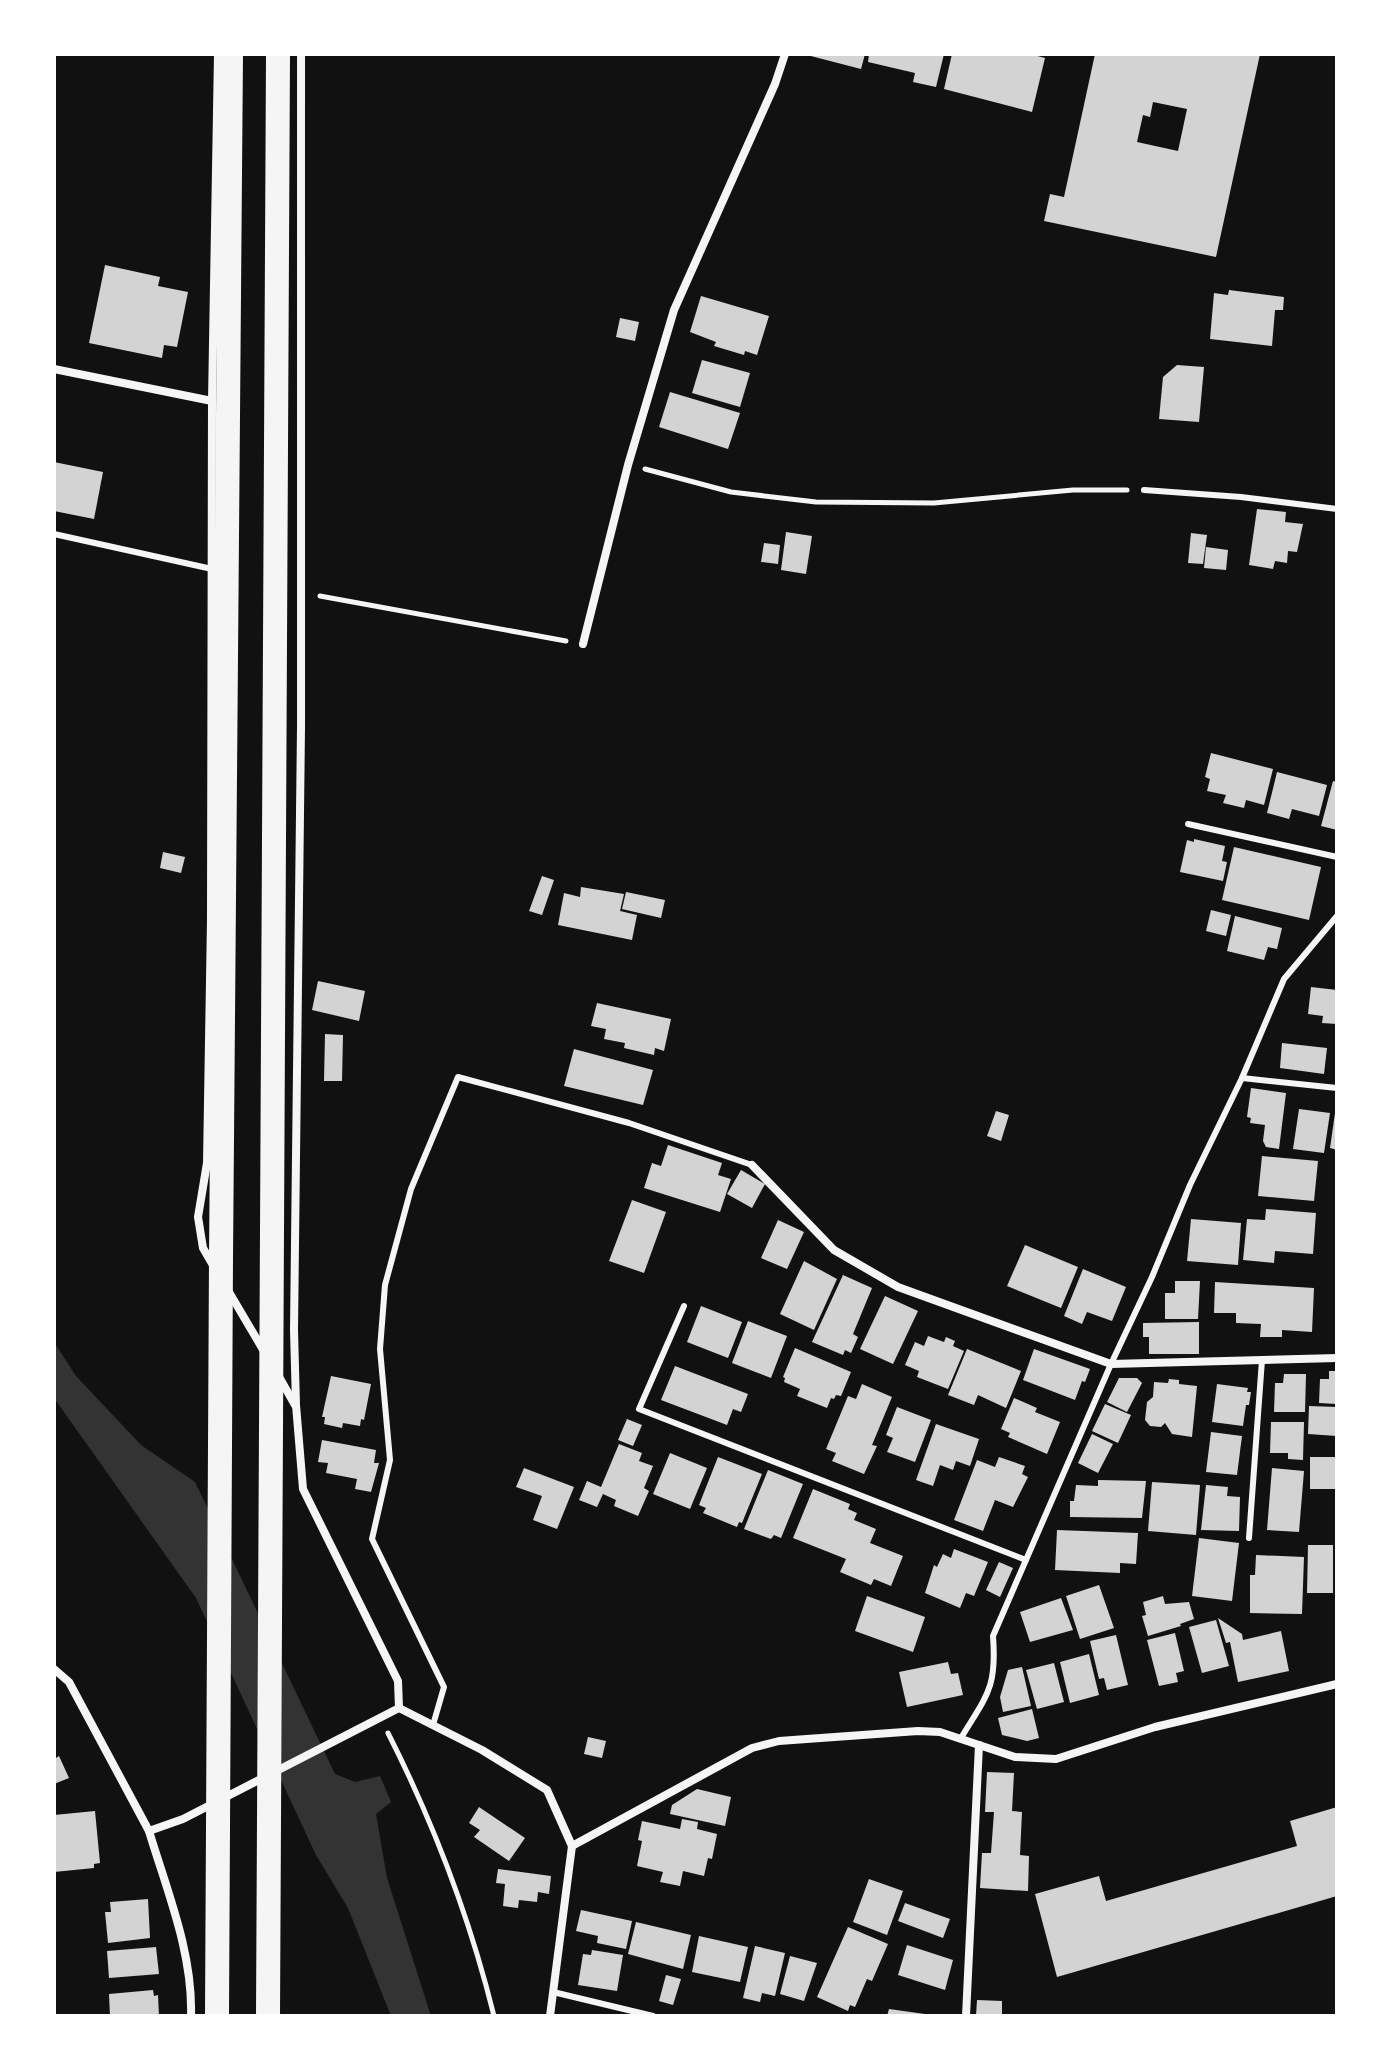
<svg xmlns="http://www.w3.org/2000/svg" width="1391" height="2070" font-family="'PT Sans',sans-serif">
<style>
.water{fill:#333}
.building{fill:#d3d3d3;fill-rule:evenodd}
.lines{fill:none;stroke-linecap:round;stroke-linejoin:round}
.path{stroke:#f5f5f5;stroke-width:5}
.service{stroke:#f5f5f5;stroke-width:6}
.minor{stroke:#f5f5f5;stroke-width:8}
.motorway{stroke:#f5f5f5;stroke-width:24}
</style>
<rect width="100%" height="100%" fill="#111"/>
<polygon class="water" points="54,1342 76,1376 141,1445 195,1482 335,1774 355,1782 380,1776 391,1802 376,1814 387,1878 431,2016 391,2016 348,1908 316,1855 196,1598 54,1398"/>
<g class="building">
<polygon points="803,54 865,54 861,69"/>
<polygon points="869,54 944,54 936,87 913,82 915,73 868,62"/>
<polygon points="952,54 1030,54 1045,58 1032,112 944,89"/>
<path d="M 1095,54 L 1260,54 L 1216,257 L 1044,221 L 1050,194 L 1064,197 ZM 1153,102 L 1187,109 L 1178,151 L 1137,142 L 1143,115 L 1150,117 Z"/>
<polygon points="105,265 160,277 158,286 188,292 177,347 164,345 162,358 89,343"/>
<polygon points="1229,290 1284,297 1283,310 1275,310 1272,346 1210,339 1214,293 1228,295"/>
<polygon points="701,296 769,316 757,355 745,351 744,355 714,346 716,342 690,332"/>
<polygon points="620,318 639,322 635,341 616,337"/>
<polygon points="702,360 750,373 740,407 692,393"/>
<polygon points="1177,365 1204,367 1199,422 1159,419 1163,377"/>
<polygon points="670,392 740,413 728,449 659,427"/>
<polygon points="54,462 103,472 94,519 54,511"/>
<polygon points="1257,509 1286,512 1285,522 1303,524 1297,552 1288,551 1287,563 1275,561 1273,569 1249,565"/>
<polygon points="786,532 812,536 806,574 781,570"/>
<polygon points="1191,533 1207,535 1203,564 1188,563"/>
<polygon points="764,543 780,545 778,564 761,562"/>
<polygon points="1206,547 1228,550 1226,570 1204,568"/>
<polygon points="1211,753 1273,769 1264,805 1246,800 1244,808 1223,803 1226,795 1207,791 1210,779 1205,777"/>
<polygon points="1277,772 1327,785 1319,816 1292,809 1289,819 1267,813"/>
<polygon points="1333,781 1337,782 1337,830 1321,826"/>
<polygon points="1194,839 1225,846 1222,861 1227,862 1223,881 1180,872 1187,840 1194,842"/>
<polygon points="1234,847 1321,867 1309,920 1222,900"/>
<polygon points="163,852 185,857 181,873 160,868"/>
<polygon points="542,876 554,880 542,915 529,911"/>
<polygon points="581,887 624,894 620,911 637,915 632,940 558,925 564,893 580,897"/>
<polygon points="626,892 665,900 661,918 622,909"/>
<polygon points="1211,910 1231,915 1226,936 1206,931"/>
<polygon points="1235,916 1282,928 1277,949 1268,947 1264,960 1227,951"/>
<polygon points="318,981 365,991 359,1021 312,1010"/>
<polygon points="1311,987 1337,990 1337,1024 1322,1023 1323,1016 1308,1014"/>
<polygon points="597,1003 671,1019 664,1051 655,1048 654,1055 624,1048 625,1043 604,1039 606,1029 591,1026"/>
<polygon points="325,1034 343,1035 342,1081 324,1081"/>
<polygon points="1282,1043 1327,1048 1324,1074 1280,1068"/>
<polygon points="574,1049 653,1070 643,1105 564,1086"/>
<polygon points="1251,1088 1286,1093 1279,1149 1266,1147 1263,1141 1265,1125 1250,1123 1251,1118 1247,1117"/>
<polygon points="1299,1109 1330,1113 1324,1153 1293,1149"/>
<polygon points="996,1111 1009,1115 1001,1141 987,1136"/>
<polygon points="1335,1113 1337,1113 1337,1150 1330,1148"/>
<polygon points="668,1145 722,1163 718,1175 731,1179 720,1212 644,1188 652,1163 661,1166"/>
<polygon points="1262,1156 1318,1161 1314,1201 1258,1196"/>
<polygon points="741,1170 765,1184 752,1208 727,1194"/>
<polygon points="632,1200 666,1212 644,1273 609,1261"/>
<polygon points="1266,1209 1316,1213 1313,1254 1275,1251 1274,1263 1243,1260 1247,1219 1265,1220"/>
<polygon points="1191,1219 1241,1223 1238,1265 1187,1261"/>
<polygon points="778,1220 804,1232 787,1269 761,1258"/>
<polygon points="1025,1245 1078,1267 1061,1308 1007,1286"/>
<polygon points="804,1261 837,1279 814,1330 780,1314"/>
<polygon points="1083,1269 1126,1287 1112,1321 1087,1312 1082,1324 1064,1316"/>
<polygon points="843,1275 872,1288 853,1334 858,1337 851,1353 845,1350 843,1355 812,1342"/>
<polygon points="1175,1281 1200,1281 1198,1319 1165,1319 1165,1293 1175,1293"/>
<polygon points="1215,1282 1314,1288 1312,1332 1282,1330 1282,1337 1260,1337 1261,1324 1236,1323 1236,1313 1214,1313"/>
<polygon points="885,1296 918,1311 893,1364 860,1349"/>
<polygon points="701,1306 742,1322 728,1358 687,1342"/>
<polygon points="748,1321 787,1336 771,1378 732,1363"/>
<polygon points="1199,1322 1199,1354 1149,1354 1149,1337 1143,1337 1143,1323"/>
<polygon points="928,1336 944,1342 946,1337 955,1341 953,1346 964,1351 948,1389 917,1377 919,1371 905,1365 915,1342 924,1346"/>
<polygon points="795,1348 851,1372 841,1396 836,1395 834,1399 831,1398 827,1408 797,1396 800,1389 784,1382 785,1378 783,1377"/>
<polygon points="967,1349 1021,1371 1006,1408 978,1395 974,1405 948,1395"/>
<polygon points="1034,1349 1090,1369 1085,1382 1082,1381 1075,1400 1023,1380"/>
<polygon points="675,1366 748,1394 741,1412 733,1409 727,1425 661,1400"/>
<polygon points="1329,1371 1337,1371 1337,1404 1319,1403 1320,1379 1329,1379"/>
<polygon points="1284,1374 1306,1374 1305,1412 1274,1412 1275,1383 1283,1383"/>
<polygon points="331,1376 371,1384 364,1420 361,1419 360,1426 343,1423 342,1428 324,1424 325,1417 322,1417"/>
<polygon points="1119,1378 1137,1378 1142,1383 1127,1412 1107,1402"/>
<polygon points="1169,1379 1179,1380 1179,1384 1197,1386 1192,1437 1172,1434 1165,1423 1161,1427 1150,1426 1145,1420 1147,1402 1153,1397 1154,1382 1168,1383"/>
<polygon points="862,1384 892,1397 872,1445 877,1446 864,1474 832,1461 836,1453 826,1449 848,1396 856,1399"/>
<polygon points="1217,1384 1248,1388 1247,1392 1251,1392 1249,1405 1246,1405 1243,1426 1212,1422"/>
<polygon points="1014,1398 1037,1408 1035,1412 1060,1422 1047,1454 1008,1437 1010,1433 1001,1429"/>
<polygon points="1105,1404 1131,1415 1118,1443 1092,1431"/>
<polygon points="1309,1406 1337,1407 1337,1436 1308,1434"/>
<polygon points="897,1407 931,1420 915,1462 887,1452 893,1438 886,1435"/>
<polygon points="627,1419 642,1425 633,1446 618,1440"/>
<polygon points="1271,1422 1304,1422 1303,1460 1288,1459 1288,1453 1270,1453"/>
<polygon points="936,1424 979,1439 970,1466 956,1461 953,1470 940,1465 933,1486 916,1480"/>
<polygon points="1211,1432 1242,1436 1237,1475 1206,1472"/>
<polygon points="1092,1434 1113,1444 1098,1473 1078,1463"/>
<polygon points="322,1440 376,1450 374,1463 379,1463 371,1492 355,1489 357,1479 326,1473 328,1463 318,1462"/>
<polygon points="619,1444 642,1453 639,1461 653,1466 644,1488 649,1491 638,1516 614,1506 616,1500 603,1494 597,1507 579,1500 587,1481 601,1487"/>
<polygon points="670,1453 707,1468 690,1509 653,1494"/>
<polygon points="718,1457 762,1474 742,1523 739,1522 737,1527 703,1513 706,1508 699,1505"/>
<polygon points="999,1457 1025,1466 1022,1474 1028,1477 1013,1507 995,1500 983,1531 954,1520 977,1460 995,1467"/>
<rect x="1310" y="1457" width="27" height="32"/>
<polygon points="524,1468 574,1487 557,1529 533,1520 542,1496 516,1487"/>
<polygon points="1272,1468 1304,1471 1299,1532 1267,1530"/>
<polygon points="768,1470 803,1484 781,1538 774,1535 771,1539 744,1529"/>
<polygon points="1098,1480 1146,1481 1142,1518 1070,1517 1070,1501 1074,1501 1076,1485 1098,1486"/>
<polygon points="1152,1482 1200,1485 1196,1535 1148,1531"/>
<polygon points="1206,1485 1228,1487 1227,1496 1240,1497 1239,1531 1201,1530"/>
<polygon points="813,1489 850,1504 848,1509 857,1513 854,1520 876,1529 870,1543 903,1556 891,1586 874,1579 871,1585 840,1572 846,1559 793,1538"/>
<polygon points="1057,1530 1138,1533 1136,1564 1120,1563 1120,1573 1055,1570"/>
<polygon points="1199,1538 1239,1543 1232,1601 1192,1596"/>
<polygon points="1308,1545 1333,1545 1333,1593 1307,1593"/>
<polygon points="954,1549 988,1562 974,1596 966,1593 960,1608 925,1593 934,1565 937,1567 943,1554 951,1558"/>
<polygon points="1256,1555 1304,1557 1302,1614 1250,1613 1250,1575 1255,1575"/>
<polygon points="999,1562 1013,1568 1000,1597 986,1590"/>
<polygon points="1099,1585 1114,1628 1080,1639 1066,1596"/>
<polygon points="867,1596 925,1617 913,1652 855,1631"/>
<polygon points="1163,1596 1165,1604 1189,1602 1194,1619 1180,1624 1181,1626 1148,1636 1142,1616 1146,1615 1143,1602"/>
<polygon points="1061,1598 1073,1630 1030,1642 1020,1612"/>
<polygon points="1218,1618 1242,1634 1243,1640 1281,1631 1289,1671 1238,1682 1230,1642 1226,1643"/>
<polygon points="1216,1620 1229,1666 1202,1673 1189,1627"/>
<polygon points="1175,1633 1184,1671 1176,1673 1178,1682 1159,1686 1147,1640"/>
<polygon points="1116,1635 1128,1685 1107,1690 1104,1678 1099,1679 1090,1641"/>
<polygon points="1089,1654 1099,1695 1070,1703 1060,1662"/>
<polygon points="948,1662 951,1674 958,1673 963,1695 907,1707 899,1672"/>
<polygon points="1054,1663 1064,1702 1037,1709 1026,1670"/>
<polygon points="1022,1667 1031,1706 1003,1712 1000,1697 1008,1670"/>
<polygon points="1032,1709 1039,1738 1027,1741 1002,1735 998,1718"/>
<polygon points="588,1737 606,1741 602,1758 584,1754"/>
<polygon points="54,1753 56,1758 59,1756 69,1778 54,1784"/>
<polygon points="987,1772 1014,1773 1012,1811 1022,1812 1020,1855 1029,1856 1028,1891 980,1888 982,1853 991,1853 994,1812 985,1812"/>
<polygon points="697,1789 731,1797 725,1826 670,1814 672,1805"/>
<polygon points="479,1807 525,1838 509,1861 474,1837 480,1830 469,1823"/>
<polygon points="1337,1807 1337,1896 1057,1977 1035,1894 1099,1876 1106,1901 1297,1846 1290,1821"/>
<polygon points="95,1811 100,1863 94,1864 94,1868 54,1872 54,1815"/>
<polygon points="682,1819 698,1822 697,1829 717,1834 712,1859 708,1858 704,1876 683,1871 680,1886 660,1882 663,1872 637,1866 642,1841 638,1840 642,1821 680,1829"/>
<polygon points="498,1869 551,1876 549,1894 538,1892 537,1902 519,1900 518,1908 503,1906 505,1884 496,1883"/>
<polygon points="869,1879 903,1891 887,1935 853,1922"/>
<polygon points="148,1899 150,1938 108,1943 105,1912 111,1912 110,1902"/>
<polygon points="905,1903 950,1919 943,1938 898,1921"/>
<polygon points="581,1910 632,1921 626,1949 597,1943 598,1936 576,1931"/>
<polygon points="636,1922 691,1935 683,1969 628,1954"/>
<polygon points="848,1927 888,1944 872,1981 867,1979 855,2007 850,2005 848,2011 817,1997"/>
<polygon points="699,1936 748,1947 740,1982 692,1972"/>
<polygon points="907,1945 953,1960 945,1990 898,1975"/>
<polygon points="755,1946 785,1953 775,1996 762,1993 760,2002 743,1998"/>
<polygon points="156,1947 159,1974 109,1978 107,1951"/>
<polygon points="592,1950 623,1955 617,1991 578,1985 583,1954 591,1955"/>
<polygon points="790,1956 817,1963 804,2001 780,1994"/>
<polygon points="666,1975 681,1979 673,2005 659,2001"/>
<polygon points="153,1990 154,1996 158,1995 159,2016 110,2016 109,1994"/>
<polygon points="977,2000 1002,2001 1002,2016 976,2016"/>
<polygon points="889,2009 925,2014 924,2016 887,2016"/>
</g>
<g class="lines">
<g class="path">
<polyline points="645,469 731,492 816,502 934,503 1073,490 1127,490"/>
<polyline points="320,596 566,641"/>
<path d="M 388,1733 C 433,1822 470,1919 494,2016"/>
</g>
<g class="service">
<polyline points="1144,490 1241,497 1337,509"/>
<polyline points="54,534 212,569"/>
<polyline points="1188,824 1337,857"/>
<polyline points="1242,1078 1337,1088"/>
<polyline points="684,1306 639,1409 1026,1560"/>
<polyline points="1249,1538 1262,1360"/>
<polyline points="433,1725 444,1687 372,1539 390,1460 380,1349 385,1285 411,1189 458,1077 629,1123 752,1165"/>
<path d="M 961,1738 C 987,1695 997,1688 993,1636 L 1111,1364 L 1152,1277 L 1190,1185 L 1242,1078 L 1284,979 L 1337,916"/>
<polyline points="553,1992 653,2016"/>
</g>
<g class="minor">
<polyline points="54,369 212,401"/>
<polyline points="583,644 628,465 674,310 775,84 785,54"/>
<polyline points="752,1165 834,1250 898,1287 1111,1364 1337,1358"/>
<polyline points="214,1267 203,1248 198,1217 207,1163 211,919 212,401 218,54"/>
<polyline points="229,1292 265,1353"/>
<polyline points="278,1375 295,1405"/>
<polyline points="54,1669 69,1682 149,1831"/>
<polyline points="399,1708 482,1750 547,1790 572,1846 550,2016"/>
<polyline points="572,1846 752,1748 779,1741 918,1731 940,1732 1015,1757 1056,1759 1155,1727 1337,1684"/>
<path d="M 191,2016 C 193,1953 167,1891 149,1831 L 183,1819 L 399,1708 L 398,1681 L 303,1489 L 296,1405 L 294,1330 L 301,727 L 301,54"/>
<polyline points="966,2016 979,1745"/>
</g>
<g class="motorway">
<polyline points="217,2016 221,1258 231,54"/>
<polyline points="268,2016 278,54"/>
</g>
</g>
<rect width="1391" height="2070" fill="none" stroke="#ffffff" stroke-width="112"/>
</svg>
